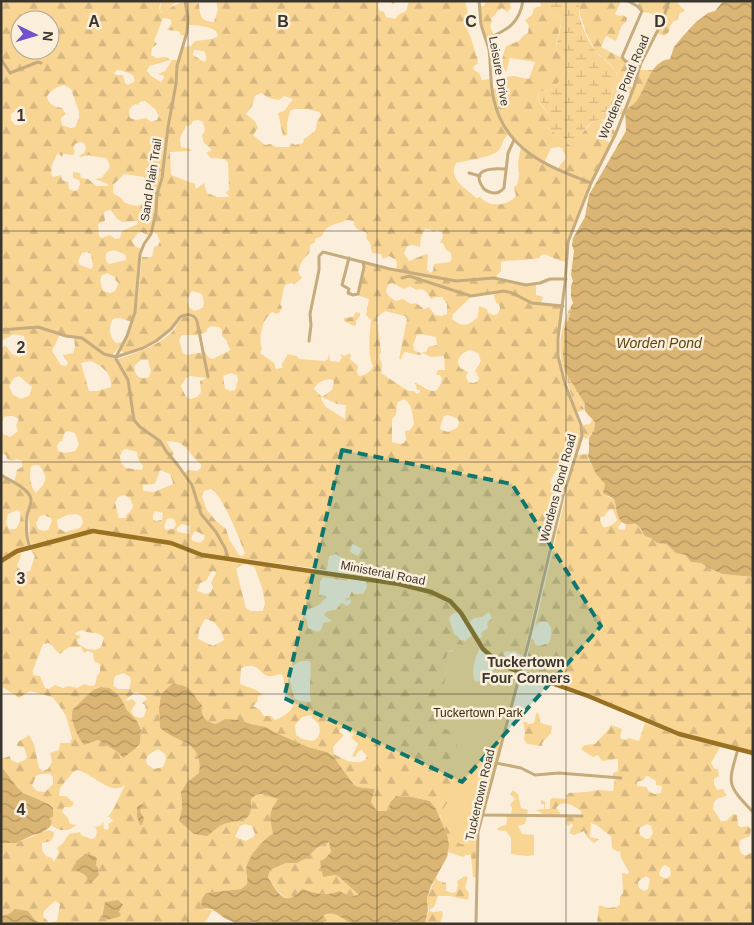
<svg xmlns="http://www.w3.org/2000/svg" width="754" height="925" font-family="Helvetica,sans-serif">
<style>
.green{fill:#f9d594}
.forest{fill:url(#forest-firs);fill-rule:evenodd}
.wetland{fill:url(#wetland-marsh)}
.water{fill:url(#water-waves);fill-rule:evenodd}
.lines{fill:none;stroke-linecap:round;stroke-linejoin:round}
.minor{stroke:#c6ab7d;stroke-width:3}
.major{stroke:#987122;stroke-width:4.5}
.marked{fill:#0f766e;fill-opacity:0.2;stroke:#0f766e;stroke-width:4;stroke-dasharray:10 6;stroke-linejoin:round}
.grid{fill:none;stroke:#3a362e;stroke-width:1;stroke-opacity:0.55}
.labels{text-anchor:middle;stroke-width:5;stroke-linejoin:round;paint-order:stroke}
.street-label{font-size:12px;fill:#3a362e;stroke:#fbefdb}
.park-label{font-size:12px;fill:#3b2b0e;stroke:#fbefdb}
.water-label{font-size:14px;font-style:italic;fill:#5d4410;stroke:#fbefdb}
.neighbourhood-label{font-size:14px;font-weight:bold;fill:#3a362e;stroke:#fbefdb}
.grid-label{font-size:16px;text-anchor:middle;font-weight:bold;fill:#3a362e;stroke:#fbefdb;stroke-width:5;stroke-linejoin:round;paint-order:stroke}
</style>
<defs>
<pattern id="forest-firs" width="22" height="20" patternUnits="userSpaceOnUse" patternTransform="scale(1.25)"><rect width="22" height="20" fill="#f9d594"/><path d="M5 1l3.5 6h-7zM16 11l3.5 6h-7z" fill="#d6b780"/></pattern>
<pattern id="wetland-marsh" width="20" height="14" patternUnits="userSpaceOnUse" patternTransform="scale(1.25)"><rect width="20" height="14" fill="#f9d594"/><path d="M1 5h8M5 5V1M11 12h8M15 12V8" fill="none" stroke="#d6b780"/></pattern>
<pattern id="water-waves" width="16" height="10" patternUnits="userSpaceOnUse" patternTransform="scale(1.25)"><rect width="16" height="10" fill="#dab573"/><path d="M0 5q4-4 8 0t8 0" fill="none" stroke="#b2945f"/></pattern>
</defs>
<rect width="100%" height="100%" fill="#fbefdb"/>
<g class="green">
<polygon points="161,1 177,1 163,13 160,11"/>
<path d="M 474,634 L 481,646 C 476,654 470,673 475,681 L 485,682 L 490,680 L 497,661 L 521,672 L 476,843 L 454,844 L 439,812 L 449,798 L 457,752 L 439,728 L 441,696 L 447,670 L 443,661 L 446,652 L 453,651 L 455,644 L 464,644 L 466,640 Z"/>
<polygon points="513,790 518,794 521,808 528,810 525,824 518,826 522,834 534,835 534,855 527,856 511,854 511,838 506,831 497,830 499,827 506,825 507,820 506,816 511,815 512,808 510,804 515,799 510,794"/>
</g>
<g class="forest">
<path d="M 1,1 L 161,1 L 159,8 L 161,13 C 179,4 176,0 199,3 C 200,16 200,21 214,22 L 218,10 L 216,1 L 379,1 L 378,7 L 380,11 L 384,12 L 386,17 L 395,19 L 398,15 L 406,11 L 409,1 L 465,1 L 468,13 L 466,20 L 468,23 L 466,26 C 468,30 476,51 476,56 L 477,56 L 478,63 L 473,67 L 474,70 L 479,73 L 482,80 L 491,79 L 493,89 C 500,87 506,85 506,77 L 514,76 L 529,79 L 535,62 L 510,58 L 506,72 C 500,62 503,55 506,46 L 519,41 L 524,35 L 528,33 L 529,26 L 525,20 L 532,15 L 534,8 L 541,6 L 540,1 L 553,1 L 549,8 L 551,12 L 561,20 C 560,30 557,38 556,47 C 559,51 563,56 565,61 C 568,71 559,84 551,89 C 547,91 543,91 539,92 C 535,101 545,109 550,116 L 546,122 L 546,126 L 571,146 L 576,146 L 582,133 L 593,122 L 605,120 L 603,121 L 605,126 L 617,131 L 613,139 L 606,133 L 604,134 L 605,140 L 611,143 C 592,177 570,224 566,262 L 561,261 L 544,254 L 540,256 L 540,258 C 527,261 514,259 501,262 L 501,271 L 497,275 L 497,278 C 511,282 522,286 536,284 L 536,295 L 543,297 L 541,303 L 562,305 L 557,355 L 564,383 L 581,430 L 580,438 L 569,466 C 558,464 554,473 550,483 L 562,493 L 523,656 L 514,651 L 511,652 L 506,651 L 504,653 L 505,658 L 502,664 C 491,658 483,650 477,640 L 482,637 L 481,633 L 488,628 L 487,623 L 492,618 L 489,612 L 482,617 L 474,618 L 470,622 C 443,581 395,581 351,575 C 351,563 346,560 336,554 L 329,556 L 327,570 L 207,554 L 175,543 L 97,529 L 46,542 L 31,544 C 27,535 31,524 28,514 L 27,538 L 30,547 L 20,551 L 21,556 L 17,565 L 18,568 L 25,572 L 30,571 L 35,556 L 30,549 L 90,534 L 101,534 L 177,546 L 203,556 L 348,577 L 347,581 L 323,577 L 320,582 L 319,595 L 326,596 L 327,598 C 322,600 322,603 317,606 C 311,609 306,608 304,616 L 307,620 L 308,628 L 318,632 L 321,630 L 323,623 L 332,621 L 324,615 C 326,610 332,610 336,610 L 341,603 L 347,606 L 351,603 L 351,599 L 345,601 L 346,598 L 349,598 L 352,591 L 354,594 L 363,594 L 367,587 L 366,580 C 397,586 436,587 458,611 L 451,615 L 449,619 L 454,634 L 458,636 L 460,640 L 467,641 L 464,645 L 456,644 L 453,650 L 448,651 L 444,663 L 447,670 L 442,695 L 440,727 L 454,733 C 461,751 455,762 452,780 C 450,785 454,790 452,795 C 449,803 442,808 440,816 L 449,828 L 454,841 L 461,844 L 476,843 L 476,877 L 473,877 L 471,855 L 466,855 L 463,857 L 448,852 C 449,837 439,812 430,801 L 412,797 L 396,796 L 390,801 L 390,808 L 386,811 L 377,811 L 371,802 L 375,789 L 358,787 L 354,785 L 333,756 L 327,752 L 308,747 L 274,732 L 266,727 L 251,724 L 239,720 L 225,719 L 216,724 C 206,722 200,716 202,705 C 191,693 190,684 172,684 L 161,694 L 159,709 L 160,728 C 178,744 203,740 199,773 L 187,782 L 181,792 L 182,808 L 179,821 L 194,834 L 207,835 C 213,832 217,827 224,824 C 240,818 253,825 251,799 L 256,795 C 263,793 269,798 277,797 L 278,799 C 267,815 271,816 273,834 C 263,838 248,858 246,868 C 246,874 248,878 247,884 L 241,889 L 206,893 L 202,897 L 201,906 L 206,909 L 215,911 L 211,912 L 207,920 L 202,924 L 42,924 L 36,921 L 28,911 L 15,910 L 9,914 L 1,916 L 1,843 L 16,843 L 48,830 L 54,832 L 54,835 L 51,841 L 42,843 L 42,850 L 46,856 L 52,858 L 54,862 L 59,852 L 57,848 L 63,843 L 69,834 L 80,832 L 81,835 L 91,839 L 95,838 L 97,832 L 96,828 L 94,827 L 100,826 L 103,822 L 104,829 L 107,830 L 109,828 L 108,824 L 113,821 L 110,817 L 108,817 L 114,808 L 125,785 C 123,786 121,788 118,788 C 108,791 90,773 77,770 L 73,772 L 60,788 L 59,796 L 66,796 L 74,803 L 71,807 L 64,807 L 62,812 L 68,818 L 70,824 L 77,825 C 67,832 61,832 51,825 L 52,822 L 49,817 L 53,817 L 53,808 L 49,804 L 21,792 L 1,766 L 1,759 L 10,756 L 11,760 L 17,763 L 25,760 L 27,757 L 24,747 L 17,746 L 18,742 L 29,735 L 34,744 L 39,768 L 43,771 L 48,769 L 52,762 L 50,753 L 59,750 L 60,743 L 70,743 L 72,738 L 66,716 L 59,705 L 52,697 L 30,691 L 19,698 L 1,686 L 1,475 L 14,483 L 17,470 L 22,467 L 22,461 L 17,459 L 11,461 L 7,459 L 6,455 L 1,453 L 1,347 L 6,346 L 12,354 L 19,357 L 23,355 L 26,346 L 24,336 L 14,334 L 1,341 ZM 163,18 L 170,19 L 172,23 L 167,30 L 179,31 L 181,35 L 185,36 L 188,25 C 197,25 208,26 216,31 L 218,36 L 212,39 L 195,41 L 191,46 L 183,47 L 178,60 L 172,60 L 165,71 L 158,74 L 164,76 L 164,78 L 161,82 L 151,76 L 147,71 L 149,66 L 171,60 L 166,57 L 156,58 L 151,55 L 152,48 L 157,44 L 154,41 ZM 20,20 L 50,20 L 50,50 L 20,50 ZM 194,50 L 204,51 C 206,55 208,59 204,62 L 193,55 ZM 117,70 L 123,71 L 133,75 L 135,81 L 128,85 L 125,83 L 123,75 L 116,75 L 114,73 ZM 64,85 L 71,89 L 79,112 L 79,118 L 75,127 L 71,128 L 62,125 L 61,118 L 66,114 L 62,108 C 55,107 49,105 47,97 C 50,90 57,87 64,85 ZM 261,93 L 269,98 L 279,100 L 284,96 L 293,99 L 284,111 L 278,113 L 283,136 L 287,135 L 287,123 L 290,111 L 294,109 L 307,109 L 319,112 L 321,115 L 318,119 L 315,131 L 304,139 L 303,143 L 295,145 L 291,143 L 289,147 L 276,147 L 271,144 L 265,145 L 253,135 L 258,128 L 255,121 L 246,114 L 252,106 L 255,96 ZM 145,101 L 155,109 L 159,116 L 157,120 L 151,122 L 146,118 L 136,120 L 130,118 C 128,111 129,107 136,104 L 138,105 L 140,102 ZM 15,111 L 21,111 L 26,115 L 25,121 L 22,125 L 15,125 L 11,120 L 11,114 ZM 198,120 L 203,122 L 205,130 L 202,136 L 204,143 L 212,150 L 206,153 L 211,158 L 225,159 L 228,163 L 229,189 L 226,193 L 230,197 L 217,197 L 207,193 L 204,183 L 196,189 L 195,184 L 171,175 L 170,152 L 192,151 L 190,149 L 181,147 L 180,138 L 186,126 L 191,125 L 193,121 ZM 509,134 L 521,147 L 518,162 L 519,176 L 517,185 L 514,187 L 516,196 C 508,206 489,208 480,197 L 476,198 C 466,188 448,180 456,163 C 464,161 494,157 499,150 C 504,144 501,140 509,134 ZM 80,142 L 84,143 L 86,148 L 84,153 L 79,156 L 80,157 L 89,155 C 96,158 101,156 107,159 L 110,166 C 108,172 104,173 102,178 L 95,179 L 108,184 L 108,186 L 96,186 L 88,179 L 81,178 L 80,173 L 73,172 L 73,178 L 79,180 L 80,184 L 78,190 L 74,191 L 69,189 L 68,182 L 62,180 L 61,175 L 53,177 L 51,174 L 52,164 L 58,153 L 62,157 L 63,154 L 73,155 L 75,152 L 73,148 L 75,144 ZM 559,147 L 562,148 L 566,158 L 557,169 L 544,163 L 551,148 ZM 124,174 L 144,177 L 147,186 L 144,200 L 149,202 L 137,206 L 128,204 L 124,202 L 121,198 L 113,193 L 113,185 ZM 110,210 L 114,214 L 116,218 L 122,222 L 138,221 L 138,224 L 122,231 L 120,238 L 115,239 L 110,235 L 102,238 L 99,236 L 98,224 L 105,221 L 104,212 ZM 347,220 L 354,221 L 354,225 L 357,229 L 366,232 L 367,236 L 366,238 L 370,243 L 372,253 L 381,254 L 383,259 L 389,256 L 396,260 L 397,264 L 396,270 L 363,262 L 365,267 L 357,295 L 369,299 L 366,315 L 371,320 C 370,331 367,356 373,366 C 372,371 364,376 359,376 L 357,373 L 358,366 L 350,359 L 351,355 L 349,353 L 345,356 L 340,354 L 342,358 L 339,362 L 330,361 L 329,352 L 328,359 L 325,361 L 299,359 L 297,356 L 288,354 L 282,364 L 282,368 L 276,369 L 274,363 L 260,353 L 262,349 C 258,338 262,319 272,312 L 277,314 L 280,312 L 282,307 L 280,304 C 283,298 282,292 285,285 L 292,283 L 294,285 L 302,278 L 298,272 L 302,261 L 310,252 L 310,245 L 315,242 L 315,239 L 322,236 C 326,224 336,225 347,220 ZM 425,229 L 430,229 L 433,232 L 438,230 L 442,233 L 443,236 L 440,243 L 443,243 L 446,250 L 450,252 L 452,259 L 450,262 L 434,264 L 433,271 L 430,273 L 427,269 L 428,255 L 426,254 L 409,261 L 404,253 L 407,246 L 412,245 L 420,247 L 421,237 ZM 141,232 L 150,236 L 152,232 L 157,234 L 160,241 L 158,246 L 154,247 L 152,257 L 142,257 C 138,290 140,319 121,349 L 122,352 L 125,353 C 141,348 157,341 170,330 C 176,325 178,315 186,315 C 198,314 198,326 199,335 L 206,332 L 208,328 L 211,326 L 219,327 L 222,330 L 222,336 L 227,341 L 227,344 L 230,349 L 229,351 L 213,359 L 209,358 L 205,352 L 187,355 L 183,353 L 179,340 L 182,335 L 199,335 L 196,320 L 185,315 C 178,319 178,325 173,331 C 159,346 135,353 116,360 L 112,358 L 112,356 L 123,342 L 116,343 C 109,336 108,327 113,319 L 120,318 L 132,322 L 134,317 L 142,249 L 136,247 L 132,241 L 138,233 ZM 114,250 L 126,255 L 126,260 L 109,264 C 105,260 105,257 107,252 ZM 87,252 L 91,254 L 93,266 L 91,269 L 80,265 L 78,261 L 82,253 ZM 107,273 L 115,277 L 116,281 L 119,283 L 115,291 L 110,293 L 103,291 L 100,280 L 102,275 ZM 392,283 L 404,289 L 410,286 L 416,290 C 425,287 427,293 431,299 L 435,297 L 442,297 L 447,304 L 447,314 L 441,316 L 435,315 L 429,307 L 424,309 L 416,303 L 411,304 L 403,299 L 396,301 C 391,298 387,296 386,290 L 389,284 ZM 192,291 L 202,294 L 204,302 L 203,308 L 194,311 L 190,308 L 187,300 ZM 493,293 L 496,303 L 499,304 L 500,308 L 498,314 L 494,315 L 488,313 L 487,309 L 479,306 L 478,316 C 470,326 462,328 452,319 L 453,314 L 472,296 ZM 385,311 L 405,316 L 407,319 L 399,359 L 401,359 L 403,354 L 405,352 L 420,355 L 422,353 L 431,357 L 444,356 L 445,370 L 438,370 L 436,375 L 440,375 L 442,379 C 437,401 427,387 415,383 L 417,390 L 420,390 L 420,392 L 417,394 L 414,391 L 408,391 L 381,373 L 382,365 L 379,355 L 381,353 L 377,319 L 377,317 ZM 60,334 L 74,337 L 75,347 L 73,353 L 63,355 L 68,363 L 66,366 L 61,365 L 52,351 ZM 422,334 L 436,337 L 437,345 L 428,347 L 426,352 L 421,353 L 415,351 L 413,345 L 417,335 ZM 471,350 L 478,353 L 481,361 L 475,371 L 479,378 L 477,382 L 473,383 L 468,382 L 466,376 L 468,372 L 460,368 L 458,362 C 459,355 465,351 471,350 ZM 141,360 L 148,360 L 151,371 L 149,377 C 139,381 133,374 135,365 ZM 91,361 C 103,367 112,373 111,387 L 97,391 L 89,391 L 81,363 ZM 231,373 L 237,375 L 238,380 L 235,390 L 231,391 L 225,389 L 223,376 ZM 19,376 L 32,387 L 29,396 L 21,399 L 13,395 L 9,386 L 14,378 ZM 190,376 L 207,378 L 200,381 L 201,392 L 197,397 L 190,399 L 186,397 L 181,386 L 186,378 ZM 330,379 L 334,381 L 332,390 L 322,397 L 314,389 C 317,382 324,380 330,379 ZM 322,397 L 337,404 L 346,405 L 345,419 L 326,407 L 321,399 ZM 404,399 C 413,405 412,414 414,424 L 410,430 L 405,431 L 406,440 L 404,443 L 400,444 L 392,442 C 392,441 392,423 392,421 C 393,414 393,421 396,414 C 397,410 396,406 398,402 ZM 448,415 L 458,419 L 459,423 L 457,428 L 448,432 L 441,430 L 440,427 L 444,416 ZM 8,416 L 13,416 L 19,419 L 16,425 L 18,431 L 10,437 L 3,434 L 1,427 L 4,417 ZM 68,431 L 75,433 L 79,445 L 75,451 L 65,453 L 58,451 L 57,446 L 59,442 L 62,441 L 65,432 ZM 166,441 C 189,441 186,453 201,464 L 201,468 L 197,471 L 189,470 L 183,473 L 172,456 L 174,454 ZM 126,449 L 137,452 L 138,459 L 143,466 L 142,470 L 126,468 L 121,463 L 120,456 L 123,450 ZM 34,465 L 39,465 C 49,478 46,482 36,493 C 30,486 29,475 31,467 ZM 160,470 L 170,474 L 173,482 L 173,484 L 154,492 L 143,491 L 143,485 L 155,484 ZM 211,489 C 222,494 240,540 245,553 L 242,556 L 239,555 L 229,539 L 226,529 L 216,521 L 207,510 L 202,497 L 204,491 ZM 124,495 L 130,498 L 133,506 L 131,511 L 126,515 L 126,518 L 119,518 L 115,503 L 118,497 ZM 17,510 L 20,512 C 22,517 19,524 16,529 L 9,529 L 6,523 L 8,514 ZM 155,511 L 163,513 L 162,520 L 156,521 L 153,520 L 153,515 ZM 76,514 L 81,516 L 83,522 L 80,528 L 65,532 L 58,528 L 57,520 L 67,515 ZM 44,515 L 51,518 L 52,521 L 48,530 L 43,531 L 38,529 L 36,523 L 40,516 ZM 172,518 L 175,521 L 176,525 L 173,529 L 166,530 L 164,527 L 167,519 ZM 182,524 L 190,526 L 189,534 L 178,532 L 176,529 ZM 196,531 L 205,536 L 204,539 L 200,543 L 193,541 L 191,539 L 194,532 ZM 353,544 L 362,549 L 358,556 L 350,552 L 351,546 ZM 247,564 L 255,568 L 262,588 L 265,603 L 263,611 L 250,611 L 246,608 L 236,569 L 241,565 ZM 214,571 L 216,573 L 211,583 L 213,587 L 211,592 L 206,594 L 197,591 L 200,583 L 206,581 L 211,572 ZM 205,619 C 216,621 221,629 224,640 L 213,646 L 198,639 L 199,630 ZM 82,630 C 89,635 98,630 104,638 L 101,647 L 96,650 L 87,649 L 78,644 L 77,640 L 81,636 L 76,635 L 75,633 ZM 48,643 C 54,645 55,651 60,654 C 68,647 69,646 81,647 L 84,653 L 88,651 L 93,653 L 94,661 L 100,664 L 100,672 L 97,676 L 95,685 L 91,686 L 84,684 L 77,688 L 69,686 L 63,688 L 55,685 L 49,689 L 45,688 L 40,676 L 33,675 L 33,670 L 43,644 ZM 301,661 L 310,661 C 312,673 308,691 311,701 L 309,702 L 300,701 L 294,698 L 288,671 L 290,667 ZM 247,666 C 261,665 258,673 268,676 C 273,677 275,675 280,674 L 283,676 C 285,681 284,687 286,692 C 287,696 292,698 293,701 C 296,710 281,718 275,720 L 271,716 L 264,716 L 260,710 L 253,706 L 257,702 L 258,696 L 263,695 L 256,690 L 240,684 L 241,668 ZM 124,673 L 130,677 L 131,681 L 129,689 L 119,689 L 114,686 L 113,683 L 115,676 ZM 101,687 L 109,688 L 115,692 L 121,698 L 127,710 L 137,721 L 141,730 L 140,743 L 135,749 L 122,758 L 118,751 L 98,740 L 84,745 C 78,738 70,718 73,709 L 93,690 ZM 136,692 L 145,696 L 147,699 L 142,703 L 145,705 L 146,710 L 144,717 L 140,718 L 134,716 L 131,711 L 136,703 L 132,699 L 128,701 L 125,700 ZM 311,715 L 313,719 L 319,724 C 320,732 321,737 313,741 L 302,739 L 296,735 L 295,725 L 302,717 ZM 340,729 L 346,729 L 349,733 L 353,733 L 354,735 L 351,737 L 358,744 L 352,756 L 355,757 L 359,751 L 362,750 L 367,756 L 365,760 C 355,766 343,759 334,754 L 333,747 L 344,735 L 339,732 ZM 158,749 L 165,754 L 166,759 L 163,767 L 154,769 L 147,764 L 146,760 L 148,755 ZM 40,774 L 50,774 L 53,777 L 53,784 L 45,792 L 37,791 L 32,786 L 36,776 ZM 141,804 L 147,806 L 146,808 L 142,808 L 140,811 L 144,818 L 140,825 L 137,817 L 137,807 ZM 245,824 L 252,826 L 255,834 L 253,837 L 246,841 L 235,837 L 240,826 ZM 85,854 L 95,856 L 97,859 L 96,865 L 98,869 L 99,875 L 91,882 L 85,875 L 75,869 L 76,861 ZM 118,900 L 123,903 L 119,912 L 120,915 L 119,917 L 107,920 L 102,917 L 105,902 ZM 55,901 L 60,904 L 57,921 L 49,923 L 43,916 L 44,911 Z"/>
<polygon points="486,1 513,1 510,4 511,8 507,12 502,8 496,13 495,15 491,18 492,21 490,26 494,36 487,39 482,26 480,6 484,6"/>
<path d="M 582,1 L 621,1 L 615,14 L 619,16 L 623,15 L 627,18 L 626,22 L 622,25 L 616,41 L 606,36 L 601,47 L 640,68 L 640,70 L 654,70 L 637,101 L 627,109 L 625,115 L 610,111 L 613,86 L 616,83 L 617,74 L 612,66 L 596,52 L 588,37 L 580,15 L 579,8 ZM 631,71 L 638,75 L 634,88 L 625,84 L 625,80 ZM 622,91 L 631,94 L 624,109 L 619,108 L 614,104 Z"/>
<polygon points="641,1 676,1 685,11 680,13 677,20 674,21 670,26 669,32 664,36 657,33 663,19 649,13 642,12 637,6"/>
<polygon points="356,312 360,313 360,316 356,321 356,325 354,326 344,321 344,318 353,317"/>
<polygon points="561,357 571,389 585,410 577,412 567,382"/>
<polygon points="592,419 595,422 594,430 587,439 583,437 582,425 590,424"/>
<path d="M 589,451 L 588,459 L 596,474 L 605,484 L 608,497 L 614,499 C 617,509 616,512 622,522 L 618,527 L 619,529 L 625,530 L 626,524 C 641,523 637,528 645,536 L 651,538 L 657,543 L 666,544 C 674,553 683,551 691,562 L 701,563 L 707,567 L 722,574 L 753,577 L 753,753 L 689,736 L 525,670 L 531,639 L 534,640 L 535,644 L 539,646 L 549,643 C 552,636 553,627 547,622 L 540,622 L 535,626 L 570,477 L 577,455 L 588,454 ZM 611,509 L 613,510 L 617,520 C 615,524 607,528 603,527 L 600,520 L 601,517 L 605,516 L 607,512 Z"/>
<polygon points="537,713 539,714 540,722 543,724 552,726 551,733 542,743 542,746 527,744 524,739 525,731 523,722 527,722 528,724 534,723 536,714"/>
<path d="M 645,723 L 684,738 L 720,747 L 711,763 L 715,769 L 718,769 L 719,776 L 714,779 L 714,784 L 717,790 L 723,789 L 727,796 L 718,798 L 714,802 L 713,809 L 721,821 L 726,821 L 733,814 L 737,815 L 738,825 L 740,827 L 748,826 L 751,829 L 750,836 L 740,840 L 739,846 L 741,853 C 747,858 747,854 753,852 L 753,924 L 597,924 L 599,905 L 608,908 L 617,907 L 620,904 L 620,897 L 623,893 L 622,873 L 628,874 L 629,871 L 621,858 L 620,851 L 618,852 L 612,848 L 611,836 C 604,832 599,825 591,823 L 590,837 L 599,839 L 594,843 L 586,836 L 584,831 L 574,835 L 569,833 L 573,825 L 571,823 L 569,826 L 566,824 L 567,816 L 582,816 L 581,811 C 574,806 563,798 556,808 L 560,812 L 560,816 L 543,814 L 536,810 L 544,809 L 544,804 L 541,804 L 541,800 L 545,801 L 545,809 L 550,809 L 550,800 L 552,798 L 567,799 L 566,796 L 569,793 L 587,792 L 599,790 L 613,791 L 615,778 L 613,777 L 613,773 L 618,771 L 618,759 L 602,761 L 598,755 L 593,757 L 582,750 L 582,747 L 585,745 L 595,744 L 609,729 L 611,725 L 622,729 L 620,738 L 625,740 L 629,738 L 639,741 ZM 648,776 L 656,781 L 656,785 L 662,786 L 661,793 L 654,794 L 648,791 L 647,787 L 637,786 L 637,782 L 644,780 L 645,777 ZM 647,824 L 651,826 L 653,833 L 650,838 L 646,839 L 640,835 L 639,830 L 641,827 ZM 665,865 L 670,868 L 671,874 L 669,877 L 666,879 L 660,876 L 659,873 L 662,867 ZM 646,876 L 650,879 L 648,889 L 644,891 L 639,888 C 636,881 640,880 646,876 Z"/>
<path d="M 328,842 L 330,844 L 331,852 L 324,859 L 334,875 L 338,876 L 359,895 L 351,896 L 339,891 C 327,896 311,893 299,892 C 296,894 295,896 293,898 C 283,903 273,884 268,877 L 270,870 L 286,863 L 297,863 L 305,859 L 311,852 Z"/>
<polygon points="465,876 468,877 465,887 469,893 468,900 450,896 438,896 434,907 429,910 432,912 442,911 443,914 440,924 425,924 429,910 427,898 436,877 438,881 446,883 446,891 452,893 456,892 458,885 457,881"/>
<polygon points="332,913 337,914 354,924 324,924 323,916"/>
</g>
<g class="wetland">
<path d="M 553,1 L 582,1 C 581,4 579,6 579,8 C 577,19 590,45 597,53 C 605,62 617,67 618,80 L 613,86 L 610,111 L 607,115 L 608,117 C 603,122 599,119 593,122 C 584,127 580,138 576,146 L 571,146 L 546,126 L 545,122 L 550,116 C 545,108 536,101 539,92 C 543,91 547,91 551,89 C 559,84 568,71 565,61 C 563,56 559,51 556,47 L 560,30 L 561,20 L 551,12 L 549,8 Z"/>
<path d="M 571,306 L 569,318 L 564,329 L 564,343 L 563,354 L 566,371 L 585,404 L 584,407 C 580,401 573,394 570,388 C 557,360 557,333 571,306 Z"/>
</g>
<g class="water">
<path d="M 723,1 L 753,1 L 753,577 L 722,574 L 707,567 L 701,563 L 691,562 L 685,555 L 676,553 L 666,544 L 657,543 L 651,538 L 645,536 C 642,533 642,529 638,526 C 634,522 631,525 626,524 C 616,522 617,507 614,499 L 603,493 L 605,484 L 596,474 L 588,457 L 589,451 L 589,438 L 594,430 L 595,422 C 590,416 582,412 585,404 L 565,371 L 563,354 L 564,343 L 564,329 L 569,318 L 571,306 L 573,303 L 571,297 L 571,286 L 573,281 L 571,275 L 574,251 L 572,245 L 573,238 L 585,217 L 589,195 L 626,131 L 625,111 C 628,107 634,105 637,100 C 647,87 650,61 670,59 L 674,47 L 683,36 L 696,22 L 708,13 L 715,11 Z"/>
<path d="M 172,684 C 191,684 191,693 202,705 C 200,716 206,722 216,724 L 225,719 L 240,720 L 251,724 L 266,727 L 274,732 L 308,747 L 327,752 L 333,756 L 354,785 L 358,787 L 375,789 L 371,802 L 377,811 L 386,811 L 390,808 L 390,802 L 396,796 L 412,797 L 430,801 L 436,809 L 447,835 L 449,845 L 447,857 L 431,886 L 427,898 L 428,910 L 425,924 L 400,924 L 397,922 L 392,924 C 381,924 367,925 356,924 C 343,922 336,908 323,916 L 324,924 L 260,924 L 255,922 L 238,924 L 226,919 L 212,909 L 203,908 C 199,903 202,897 206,893 L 241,889 L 247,884 C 248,878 246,874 246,868 C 248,858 263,838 273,834 C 270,816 267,815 278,799 L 261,794 L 256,795 L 251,799 C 253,825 241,818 224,824 C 217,827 213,832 207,836 L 194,834 L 179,821 L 182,808 L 181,792 L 187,782 L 199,773 C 203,740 178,744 160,728 L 159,709 L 161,694 ZM 329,842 L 331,852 L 324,859 L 320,861 L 323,877 L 334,875 L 338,876 L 359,895 L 351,896 L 339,891 C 327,896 314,894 303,889 C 299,891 295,897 290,898 C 281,901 272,884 268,877 L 270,870 L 286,863 L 297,863 L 305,859 L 317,848 Z"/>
<path d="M 101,687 L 109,688 L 115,692 L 121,698 L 127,710 L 137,721 L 141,730 L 140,743 L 135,749 L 123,758 L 118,752 L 98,740 L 84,745 C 78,738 69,719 73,709 L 93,690 Z"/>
<polygon points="1,766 21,792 49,804 53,808 53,817 49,818 52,822 50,827 41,833 33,835 16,843 1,843"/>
<polygon points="141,804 147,806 146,808 142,808 140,811 144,818 142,825 140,825 137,817 137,807"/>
<polygon points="85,854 95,856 97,859 96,865 98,868 99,875 91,883 85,875 74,869 76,861"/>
<polygon points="118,900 123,904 119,912 121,915 119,917 107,920 102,917 105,902"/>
<polygon points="15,909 28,911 36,921 42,924 1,924 1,916 9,914"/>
</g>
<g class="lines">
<g class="minor">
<polyline points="393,1 393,2"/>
<path d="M 479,1 C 480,9 480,17 481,24 C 483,33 487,41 489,50 C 491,65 490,81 493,96 C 503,149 546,166 591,183"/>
<polyline points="628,1 637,6 642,11 622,57 625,61 640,67"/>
<path d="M 487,39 C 506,30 519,25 523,1"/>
<polyline points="1,59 10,73 38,62 41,63"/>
<path d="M 505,169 C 491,168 469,169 484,189 C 491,194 498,195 504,188 L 508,153 L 514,140"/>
<polyline points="469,173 480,176"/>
<polyline points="349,258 342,285 349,289 348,293 353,295 358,294 364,267 363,262"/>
<polyline points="402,278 409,276 471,296 504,291 512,293 532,303 563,306"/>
<path d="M 1,330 L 38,327 L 66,336 L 82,338 L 104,354 L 116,357 L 143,348 L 156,341 L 171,329 L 180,317 C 186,313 194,314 197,321 L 208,377"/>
<polyline points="309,341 311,325 310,314 319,270 319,256 323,252 390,269 456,281 494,278 526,285 540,283 550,279 566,279"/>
<polyline points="116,357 127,336 135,312 140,254 144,244 151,234 156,212 157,194 162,178 168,127 176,84 177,66 187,32 188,18 185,1"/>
<polyline points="116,357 116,359 128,380 134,420 140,427 160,441 166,451 177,464 192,485 201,514 216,532 225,548 228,558"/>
<path d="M 1,475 C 9,480 22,485 28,493 C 35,501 28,508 27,516 C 26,526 26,538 30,547"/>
<path d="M 738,749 C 728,784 726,784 753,812"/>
<polyline points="496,763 521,768 535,775 559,773 621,778"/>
<polyline points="482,815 582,816"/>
<polyline points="476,924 478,832 528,644 563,496 582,436 581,425 565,384 558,356 558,338 565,283 568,242 591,183 616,133 634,87 640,65 662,22 669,1"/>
</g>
<polyline class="major" points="1,561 17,551 93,531 171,543 202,555 399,584 431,592 450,601 461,613 483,649 491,656 506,667 588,696 679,734 753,753"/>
</g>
<path class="marked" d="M 342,450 L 512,484 L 601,626 L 462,782 L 284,698 Z"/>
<path class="grid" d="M 188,1 L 188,924M 377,1 L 377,924M 566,1 L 566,924M 1,231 L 753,231M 1,462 L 753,462M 1,694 L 753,694"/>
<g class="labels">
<g class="street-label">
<text transform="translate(499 71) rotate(80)" y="4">Leisure Drive</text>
<text transform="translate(624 87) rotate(-67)" y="4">Wordens Pond Road</text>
<text transform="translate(151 180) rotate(-81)" y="4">Sand Plain Trail</text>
<text transform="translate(558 488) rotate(-75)" y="4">Wordens Pond Road</text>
<text transform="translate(383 573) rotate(11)" y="4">Ministerial Road</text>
<text transform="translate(480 795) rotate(-77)" y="4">Tuckertown Road</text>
</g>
<g class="park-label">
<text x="478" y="717">Tuckertown Park</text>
</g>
<g class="water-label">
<text x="659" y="348">Worden Pond</text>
</g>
<g class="neighbourhood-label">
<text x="526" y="667">Tuckertown<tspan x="526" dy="16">Four Corners</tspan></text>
</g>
</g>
<g class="grid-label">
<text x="94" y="27">A</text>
<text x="283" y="27">B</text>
<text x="471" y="27">C</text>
<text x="660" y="27">D</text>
<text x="21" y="121">1</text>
<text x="21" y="353">2</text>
<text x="21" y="584">3</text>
<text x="21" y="815">4</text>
</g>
<rect width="754" height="925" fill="none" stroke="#3a362e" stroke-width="5"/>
<g transform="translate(35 35) rotate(95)"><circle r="24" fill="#fbefdb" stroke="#aea596"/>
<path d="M0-4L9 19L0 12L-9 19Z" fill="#7252cc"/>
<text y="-8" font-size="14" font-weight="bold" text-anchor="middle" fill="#3a362e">N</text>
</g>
</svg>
